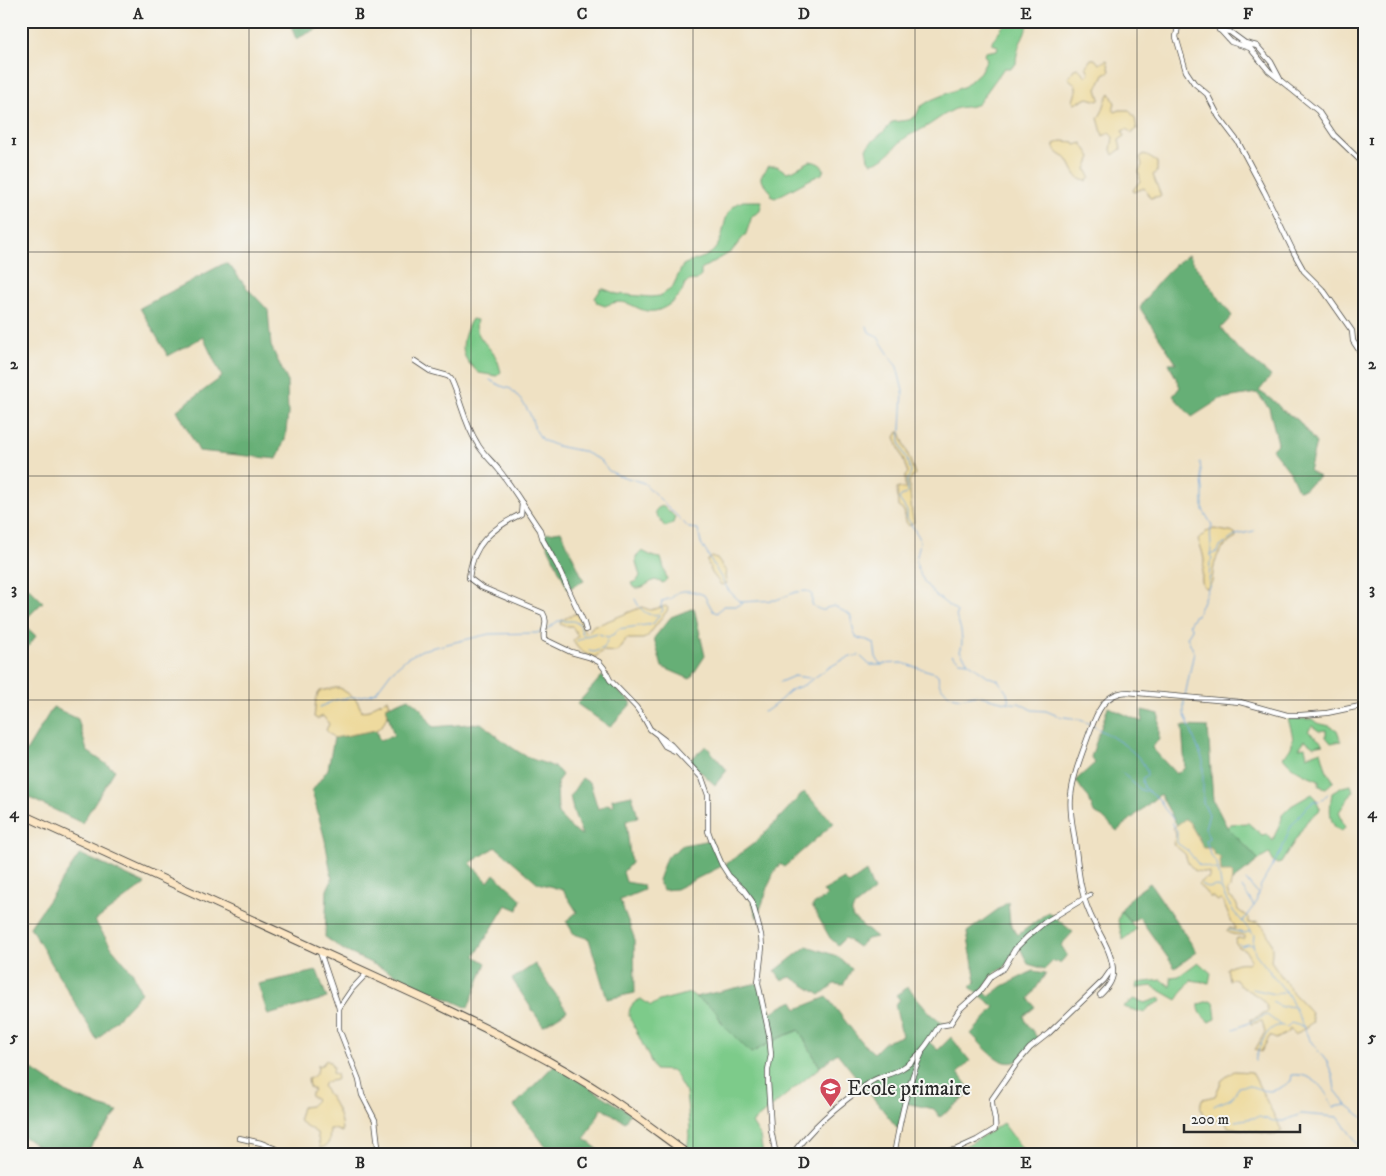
<svg xmlns="http://www.w3.org/2000/svg" width="1386" height="1176" font-family="'IM FELL DW Pica',serif">
<style>
.green{fill:#7dcb8a;stroke:#547b5a}
.forest{fill:#66af76;stroke:#486d50}
.sand{fill:#eeda9e;stroke:#8c8264}
.lines{fill:none;stroke-linecap:round;stroke-linejoin:round}
.stream{stroke:#6fa5dc;stroke-width:1}
.minor-casing{stroke:#484642;stroke-width:6}
.secondary-casing{stroke:#484642;stroke-width:9}
.minor{stroke:#fff;stroke-width:4.5}
.secondary{stroke:#fce6c4;stroke-width:7}
.grid{fill:none;stroke:#2b2b2b;stroke-width:1;stroke-opacity:0.55}
.labels{text-anchor:middle;stroke-width:4;stroke-linejoin:round;paint-order:stroke}
.poi-label{font-size:21px;fill:#2b2b2b;stroke:#f6f6f2;text-anchor:start}
.neatline{fill:none;stroke:#2b2b2b;stroke-width:2}
.grid-label{font-size:16px;text-anchor:middle;font-weight:bold;fill:#2b2b2b}
</style>
<rect width="100%" height="100%" fill="#f6f6f2"/>
<filter id="ink" filterUnits="userSpaceOnUse"><feTurbulence type="fractalNoise" baseFrequency=".02" numOctaves="2"/><feDisplacementMap in="SourceGraphic" scale="10" xChannelSelector="R" yChannelSelector="G"/><feConvolveMatrix kernelMatrix="1 2 1 2 8 2 1 2 1" color-interpolation-filters="sRGB"/></filter>
<filter id="wash" filterUnits="userSpaceOnUse"><feTurbulence type="fractalNoise" baseFrequency=".0096" numOctaves="4" result="noise"/><feDisplacementMap in="SourceGraphic" scale="20" xChannelSelector="R" yChannelSelector="G"/><feGaussianBlur stdDeviation="1.12" result="paint"/><feColorMatrix in="noise" values="0 0 0 0 0 0 0 0 0 0 0 0 0 0 0 0 0 1.4 0 .05"/><feComposite in="paint" operator="in"/></filter>
<g filter="url(#wash)">
<rect width="100%" height="100%" fill="#efe1c3"/>
<g class="green">
<path d="M 1009,21 L 1030,21 C 1024,35 1016,48 1016,64 L 1011,68 L 1004,68 L 978,104 C 970,108 963,106 955,109 C 943,114 934,123 922,129 C 918,132 913,133 908,136 C 896,143 886,162 871,163 L 868,159 L 866,148 C 874,138 885,133 892,122 L 909,120 L 916,116 L 920,107 L 931,100 L 965,86 L 980,72 L 987,59 L 984,55 L 985,52 L 997,50 L 998,46 L 992,44 L 992,41 C 1000,34 1000,26 1009,21 Z"/>
<path d="M 810,161 C 816,162 821,164 824,169 L 822,174 C 805,181 791,190 775,198 L 770,196 L 771,192 L 761,180 L 761,176 L 769,166 L 777,166 L 786,172 L 792,171 Z"/>
<path d="M 743,201 L 762,201 L 760,211 L 752,216 L 746,234 L 731,252 L 701,269 L 701,276 L 697,280 C 694,281 692,280 689,281 C 684,282 683,290 681,293 C 676,301 663,310 655,311 C 635,314 630,294 605,306 L 597,303 L 595,298 L 601,289 L 604,289 L 617,294 L 651,297 L 660,296 L 672,288 L 683,265 C 694,259 707,259 715,249 C 729,232 718,211 743,201 Z"/>
<path d="M 472,319 L 477,320 C 473,334 486,343 493,353 C 498,359 499,365 501,372 L 497,376 L 479,373 C 466,361 461,356 464,338 C 466,331 468,325 472,319 Z"/>
<path d="M 664,506 L 675,517 L 673,523 L 665,527 L 655,513 C 656,508 659,507 664,506 Z"/>
<path d="M 642,551 L 654,557 L 661,558 L 667,579 L 663,583 L 655,580 C 647,583 641,591 633,587 L 631,583 L 637,581 L 640,576 L 636,562 L 636,557 Z"/>
<path d="M 1288,719 L 1312,719 L 1317,723 L 1330,726 L 1337,730 L 1341,741 L 1331,743 L 1326,737 L 1326,730 L 1319,731 L 1312,726 L 1308,731 L 1324,744 L 1313,746 L 1305,740 L 1299,748 L 1305,747 L 1307,756 L 1321,751 L 1327,772 L 1334,781 L 1326,788 L 1319,786 L 1319,780 C 1304,774 1293,770 1283,757 C 1297,745 1293,735 1288,719 Z"/>
<path d="M 1351,785 L 1353,791 L 1339,812 L 1345,828 L 1342,831 C 1327,827 1330,805 1332,793 L 1342,787 Z"/>
<path d="M 1312,794 L 1316,798 L 1320,810 L 1307,821 L 1281,863 L 1277,864 L 1272,860 L 1270,853 L 1259,860 L 1227,827 L 1231,824 L 1248,823 L 1262,835 L 1267,834 L 1273,841 C 1275,831 1282,825 1282,815 L 1291,806 Z"/>
<polygon points="1121,911 1136,929 1123,940 1118,921"/>
<path d="M 1198,962 L 1211,973 L 1209,983 L 1191,980 C 1185,987 1182,993 1177,1000 L 1152,986 L 1136,988 L 1137,983 L 1162,980 L 1171,987 L 1171,977 L 1179,976 Z"/>
<path d="M 690,993 L 715,1010 L 723,1025 L 751,1053 L 779,1038 L 799,1030 L 820,1067 L 752,1123 L 760,1136 L 763,1155 L 695,1155 L 687,1149 L 690,1129 L 686,1093 L 673,1071 L 655,1070 L 629,1016 C 629,1007 632,1003 641,999 L 651,1006 L 659,1001 Z"/>
<polygon points="1160,998 1162,1001 1149,1007 1145,1013 1123,1007 1134,999 1145,1003"/>
<path d="M 1209,1001 L 1214,1002 L 1216,1019 L 1209,1022 C 1203,1017 1198,1012 1199,1004 Z"/>
<path d="M 1003,1123 L 1027,1155 L 947,1155 L 946,1151 C 966,1149 986,1134 1003,1123 Z"/>
</g>
<g class="forest">
<polygon points="289,21 333,21 296,39"/>
<path d="M 1188,255 L 1232,316 L 1221,328 L 1237,348 L 1271,376 L 1259,391 L 1274,401 L 1282,410 L 1298,420 L 1316,443 L 1309,471 L 1319,477 L 1304,489 L 1298,490 L 1290,472 L 1272,449 L 1278,443 L 1269,408 L 1257,393 L 1220,399 L 1192,417 L 1173,396 L 1180,387 L 1169,363 L 1176,363 L 1140,308 C 1150,290 1171,266 1188,255 Z"/>
<polygon points="225,263 230,266 247,288 268,310 271,346 287,380 287,384 288,414 285,439 277,459 199,451 177,410 222,377 203,337 168,356 140,308"/>
<polygon points="561,531 584,581 568,589 542,534"/>
<polygon points="21,580 43,602 22,623 36,636 21,656"/>
<polygon points="694,608 705,656 690,679 662,667 654,638 671,617"/>
<polygon points="602,676 632,703 610,727 577,704"/>
<path d="M 409,698 L 422,710 L 433,727 L 481,723 C 497,735 513,751 532,759 C 544,764 555,764 562,775 L 557,782 L 558,814 L 573,830 L 582,835 L 573,810 L 570,796 L 582,778 L 590,783 L 598,809 L 608,804 L 611,806 L 613,805 L 612,799 L 632,795 L 638,817 L 626,821 L 631,863 L 623,872 L 626,882 L 643,885 L 644,890 L 620,900 L 634,937 L 635,993 L 607,999 L 589,939 L 574,934 L 566,921 L 577,912 L 563,890 L 538,883 L 496,847 L 470,863 L 488,882 L 494,874 L 521,899 L 518,910 L 506,905 L 475,956 L 486,963 L 468,1008 L 345,951 L 325,937 L 327,890 L 332,879 L 325,840 L 312,791 L 328,769 L 334,738 L 376,730 L 379,740 L 394,736 L 386,707 Z"/>
<polygon points="53,707 78,719 87,751 115,770 82,823 21,794 21,760"/>
<polygon points="1108,707 1142,722 1142,710 1159,714 1159,739 1152,748 1176,774 1185,768 1182,726 1208,727 1213,800 1227,827 1259,860 1231,882 1233,874 1221,872 1219,857 1204,848 1189,822 1185,819 1177,825 1160,794 1117,831 1102,817 1094,813 1089,798 1083,791 1076,780 1095,763 1091,757"/>
<polygon points="706,746 727,770 715,785 689,761"/>
<polygon points="804,792 834,823 784,867 780,864 773,874 757,918 752,901 722,866 676,889 663,890 658,880 666,858 683,845 711,840 722,865 725,865 757,841"/>
<polygon points="80,854 145,884 95,921 112,948 133,973 141,993 97,1040 30,927"/>
<polygon points="866,872 874,891 854,907 852,911 852,917 876,937 867,939 858,947 845,938 838,945 830,938 812,906 827,896 823,891 844,879 849,884"/>
<polygon points="1150,883 1197,952 1175,968 1139,917 1131,922 1121,911 1132,896"/>
<path d="M 1008,902 L 1010,923 L 1018,935 L 1048,912 L 1073,932 L 1061,945 L 1067,955 L 1060,963 L 1053,961 L 1045,969 L 1028,964 L 1019,946 L 1004,968 L 996,972 L 982,990 L 990,996 L 1003,986 L 1033,971 L 1046,973 L 1029,999 L 1035,1007 L 1024,1016 L 1026,1022 L 1039,1040 C 1033,1046 1027,1056 1019,1060 C 1001,1071 983,1045 971,1034 L 995,1007 L 970,987 L 976,981 L 967,932 Z"/>
<polygon points="807,946 837,956 852,969 843,985 834,984 820,995 791,977 781,980 775,971"/>
<polygon points="535,964 567,1011 543,1026 512,979"/>
<polygon points="317,971 327,998 268,1015 258,984"/>
<polygon points="758,983 771,1012 793,1001 797,1009 827,997 862,1043 874,1053 885,1042 902,1036 895,1004 900,1000 896,995 908,987 930,1013 945,1025 939,1026 929,1042 938,1050 951,1037 970,1061 958,1073 972,1092 940,1117 934,1109 905,1103 899,1130 837,1053 820,1067 799,1030 779,1038 751,1053 723,1025 715,1010 695,997"/>
<path d="M 554,1065 L 630,1113 L 625,1122 L 602,1108 L 585,1139 L 605,1155 L 551,1155 C 540,1137 526,1122 514,1106 Z"/>
<polygon points="33,1070 69,1094 102,1107 118,1112 84,1155 51,1155 21,1135 21,1092 24,1093"/>
</g>
<g class="sand">
<path d="M 1091,59 L 1095,59 L 1099,64 L 1107,60 L 1110,71 L 1104,74 L 1097,89 L 1100,99 L 1098,101 L 1088,98 L 1074,104 L 1073,101 C 1077,88 1079,87 1068,78 L 1074,69 L 1078,68 L 1086,76 L 1089,73 L 1086,66 Z"/>
<path d="M 1110,93 L 1115,103 L 1113,109 L 1115,112 L 1120,110 L 1129,110 L 1135,118 L 1137,129 L 1132,133 L 1127,129 L 1122,131 L 1125,136 L 1119,140 L 1121,149 L 1113,155 L 1111,150 L 1113,137 L 1109,133 L 1103,136 L 1098,118 C 1105,110 1103,102 1110,93 Z"/>
<path d="M 1062,141 L 1073,142 L 1075,145 L 1082,143 L 1091,157 L 1086,169 L 1090,177 L 1087,181 C 1074,181 1073,166 1066,158 C 1061,155 1057,153 1054,148 L 1054,144 Z"/>
<polygon points="1144,154 1157,162 1157,172 1153,175 1161,196 1150,198 1144,188 1134,192 1133,190 1140,181 1139,171 1142,165 1140,157"/>
<polygon points="898,432 900,432 915,474 909,481 912,513 914,522 909,526 906,522 904,511 898,507 897,488 905,489 905,476 908,473 895,437"/>
<path d="M 1214,529 L 1235,533 L 1236,538 C 1216,549 1214,561 1212,582 L 1207,588 L 1204,587 C 1199,580 1204,569 1204,560 C 1203,553 1201,547 1198,540 L 1206,532 Z"/>
<polygon points="712,557 717,559 726,571 725,577 727,583 721,585 712,573 707,561"/>
<path d="M 666,606 L 668,608 L 667,611 L 647,637 L 643,639 L 626,639 L 622,647 L 616,652 L 603,651 L 595,657 C 584,654 578,651 573,640 L 578,636 L 572,626 L 564,626 L 560,624 L 562,620 L 574,614 L 577,614 L 583,624 L 584,631 L 587,633 L 594,625 L 600,624 L 642,607 L 650,610 Z"/>
<path d="M 335,688 L 340,688 L 356,699 L 362,711 L 370,710 L 375,705 L 388,699 L 390,705 L 386,707 L 388,714 L 382,726 L 376,730 L 334,738 L 326,730 L 329,724 L 323,716 L 317,719 L 314,717 C 316,707 314,699 320,691 Z"/>
<path d="M 1185,819 L 1189,822 L 1204,848 L 1211,848 L 1215,855 L 1220,857 L 1221,872 L 1231,872 L 1233,874 L 1230,888 L 1227,890 L 1229,897 C 1235,900 1237,904 1238,910 L 1249,918 L 1249,923 L 1258,922 C 1266,927 1273,943 1272,953 C 1272,956 1271,958 1271,961 L 1293,993 L 1310,1011 L 1313,1022 L 1295,1035 L 1290,1029 L 1287,1033 L 1276,1039 L 1270,1036 L 1261,1052 L 1255,1050 L 1265,1032 L 1262,1021 L 1251,1024 L 1250,1020 L 1266,1013 L 1268,1011 C 1265,993 1243,993 1236,980 L 1233,979 L 1229,980 L 1227,968 C 1234,963 1239,962 1248,963 L 1251,960 L 1245,950 L 1239,947 L 1235,943 L 1237,938 L 1245,939 L 1245,936 C 1239,933 1231,937 1227,930 L 1229,928 L 1236,929 L 1236,928 L 1231,921 L 1223,902 L 1220,900 L 1218,901 L 1213,897 L 1210,897 L 1198,884 L 1204,879 L 1209,878 L 1209,873 L 1195,871 L 1188,863 L 1185,854 L 1173,844 L 1176,834 L 1173,828 Z"/>
<path d="M 326,1060 L 330,1062 L 333,1067 L 332,1073 L 336,1074 L 337,1079 L 336,1080 L 325,1082 L 323,1087 C 333,1100 342,1115 342,1132 L 334,1129 L 330,1129 C 329,1139 331,1146 320,1148 L 317,1133 L 300,1122 L 299,1118 L 302,1107 L 310,1106 L 316,1100 L 310,1095 L 314,1090 L 309,1087 L 308,1079 C 314,1077 316,1074 318,1069 L 317,1066 L 322,1065 Z"/>
<path d="M 1234,1071 L 1252,1072 L 1282,1131 L 1275,1135 L 1228,1127 L 1224,1118 L 1213,1122 C 1203,1117 1198,1110 1202,1099 L 1215,1096 L 1222,1080 Z"/>
</g>
<g class="lines">
<g class="stream">
<path d="M 867,326 L 869,332 L 877,336 L 897,367 L 903,391 L 901,430 C 895,443 909,459 911,473 L 907,480 L 907,494 L 901,496 L 899,499 L 907,511 L 907,518 L 919,537 L 920,542 L 916,561 L 918,570 L 925,583 L 935,595 L 957,612 C 955,619 958,620 960,627 C 962,633 963,646 960,651 L 968,662"/>
<path d="M 490,380 L 501,386 L 511,389 L 524,404 L 530,414 L 535,429 L 542,440 L 557,446 L 582,451 L 600,460 L 609,471 L 618,475 L 644,483 L 689,528 L 698,529 L 701,543 L 720,576 L 729,591 L 741,602 L 776,600 L 796,592 L 807,591 L 812,595 L 812,605 C 815,607 821,611 825,610 L 826,608 L 834,606 L 850,615 C 855,624 850,628 857,638 L 867,640 L 874,643 L 876,657 L 880,664 L 902,663 L 936,673 L 938,675 C 939,678 938,681 939,683 C 940,687 949,695 953,696 C 961,700 969,695 977,695 C 986,697 1013,705 1019,703 L 1032,710 L 1046,711 L 1058,716 L 1078,719 L 1090,724"/>
<polyline points="1210,555 1217,552 1220,547 1236,535 1254,531"/>
<path d="M 635,599 C 639,608 647,618 658,614"/>
<path d="M 546,630 L 558,621 L 573,621 L 580,624 L 582,634 L 586,636 L 596,633 L 608,637 L 614,634 L 618,629 L 653,624 L 663,610 L 661,606 L 662,601 L 672,598 C 678,587 694,591 704,595 L 713,611 L 717,613 L 723,606 L 736,606 L 743,603"/>
<polyline points="577,641 586,636"/>
<polyline points="589,651 594,652 604,648 608,639"/>
<polyline points="952,655 960,661 968,662 989,677 998,680 1007,693 1009,702"/>
<polyline points="780,682 794,676 810,678"/>
<path d="M 1185,696 L 1194,652 L 1187,637 L 1192,629 L 1189,624 L 1194,616 L 1197,615 L 1209,586 L 1210,563 L 1212,558 L 1210,555 C 1213,545 1208,535 1212,525 L 1203,510 L 1203,489 L 1200,462"/>
<polyline points="1184,700 1184,713 1203,761 1203,803 1209,814 1205,828 1209,838 1206,840 1210,855 1217,863 1222,890 1226,899 1234,912 1254,935 1253,943 1255,953 1289,996 1309,1039 1327,1062 1333,1076 1335,1090 1347,1105 1365,1119"/>
<polyline points="320,707 335,700 368,695 376,692 391,672 407,658 422,650 489,634 537,633 542,631"/>
<path d="M 763,712 C 771,710 783,697 790,691 C 794,688 800,687 804,685 C 822,673 837,659 859,655 L 870,665 L 882,665"/>
<path d="M 1093,726 C 1109,735 1146,754 1147,775 L 1142,780 L 1144,788 L 1160,800 L 1164,808 L 1173,819 L 1172,822 L 1177,832 L 1177,843 L 1188,851 L 1199,865 L 1218,870"/>
<polyline points="1121,772 1141,790 1146,791"/>
<polyline points="1246,880 1257,893"/>
<polyline points="1201,884 1208,888 1216,886 1221,889"/>
<polyline points="1242,887 1254,906"/>
<polyline points="1242,922 1256,903 1258,893 1261,890 1260,887 1282,849 1291,826 1307,806 1314,801 1320,801 1328,794"/>
<polyline points="1229,930 1245,933 1250,931"/>
<polyline points="1236,941 1241,946 1248,944 1253,945"/>
<polyline points="1252,989 1275,994 1285,992"/>
<polyline points="1272,1002 1282,1007 1287,1006 1294,1007"/>
<polyline points="1234,1029 1267,1015 1280,1025"/>
<path d="M 1255,1061 C 1259,1047 1268,1019 1287,1027 L 1291,1023 L 1304,1027"/>
<path d="M 1214,1106 C 1225,1099 1233,1103 1238,1087 C 1254,1083 1257,1091 1269,1091 C 1277,1091 1285,1085 1291,1081 L 1292,1075 C 1314,1073 1325,1089 1333,1107 L 1347,1105"/>
<polyline points="1235,1121 1259,1117 1274,1121 1283,1121 1301,1114 1338,1117 1365,1154"/>
</g>
</g>
</g>
<g filter="url(#ink)">
<g class="lines">
<defs>
<g id="minor">
<polyline points="1179,21 1176,37 1186,71 1194,83 1207,94 1219,117 1238,142 1265,193 1294,253 1304,271 1324,291 1352,331 1353,341 1365,359"/>
<polyline points="1212,21 1231,42 1250,48 1269,71 1318,111 1334,135 1365,165"/>
<polyline points="1219,30 1230,32 1245,43 1257,46 1271,62 1280,79"/>
<path d="M 415,361 L 430,371 L 448,376 L 451,379 C 461,400 464,423 477,443 C 482,453 492,461 499,470 C 514,489 526,510 540,530 L 543,540 L 558,567 L 584,623 L 586,630"/>
<path d="M 522,503 L 521,514 C 492,528 472,545 469,578 L 481,587 L 543,613 C 549,623 542,629 544,639 L 571,652 L 589,657 L 599,662 L 604,668 L 610,680 L 636,707 L 644,718 L 650,729 L 671,745 L 702,778 L 708,795 L 708,831 L 712,842 L 722,865 L 729,876 L 744,890 L 752,901 L 761,935 L 762,947 L 758,983 L 769,1034 L 771,1055 L 768,1070 L 768,1082 L 771,1130 L 776,1155"/>
<polyline points="659,737 665,746 675,751"/>
<polyline points="320,952 339,1008 339,1029 359,1080 362,1095 375,1120 379,1155"/>
<path d="M 1100,995 C 1106,989 1113,982 1113,972 C 1113,950 1095,929 1088,909 C 1079,887 1078,865 1075,842 C 1073,826 1069,812 1071,796 C 1073,775 1082,754 1089,734 C 1096,715 1103,693 1127,692 L 1240,702 L 1287,715 L 1301,715 L 1327,713 L 1365,705"/>
<polyline points="339,1008 352,989 367,973"/>
<polyline points="239,1138 261,1143 291,1155"/>
<path d="M 792,1155 C 811,1127 844,1100 872,1081 C 881,1076 892,1074 901,1069 C 918,1059 929,1042 939,1026 L 950,1024 L 960,1009 L 981,990 L 991,976 L 1004,968 L 1015,949 L 1027,937 L 1045,922 L 1090,895"/>
<path d="M 894,1155 C 900,1121 907,1084 922,1053"/>
<path d="M 920,1155 L 955,1150 L 977,1140 L 995,1129 C 997,1117 991,1110 992,1099 L 1017,1063 L 1030,1048 L 1049,1033 L 1104,980 L 1111,970"/>
</g>
<path id="secondary" d="M 21,814 L 427,1000 C 487,1029 549,1058 605,1095 C 634,1114 661,1135 689,1155"/>
</defs>
<use href="#minor" class="minor-casing"/>
<use href="#secondary" class="secondary-casing"/>
<use href="#minor" class="minor"/>
<use href="#secondary" class="secondary"/>
</g>
</g>
<path class="grid" d="M 249,21 L 249,1155M 471,21 L 471,1155M 693,21 L 693,1155M 915,21 L 915,1155M 1137,21 L 1137,1155M 21,252 L 1365,252M 21,476 L 1365,476M 21,700 L 1365,700M 21,924 L 1365,924"/>
<defs>
<symbol id="school-pin" viewBox="-11 -11 22 30"><path d="M0 17L-7.5 6A9.5 9.5 0 1 1 7.5 6Z" fill="#d1495b" stroke="#f6f6f2"/><path d="M0-5L7-2L0 1L-7-2ZM-4 1L0 2.5L4 1V4Q0 6-4 4Z" fill="#fff"/></symbol>
</defs>
<g fill-rule="evenodd">
<use href="#school-pin" x="818" y="1076" width="25" height="34"/>
</g>
<g class="labels">
<g class="poi-label">
<text x="847" y="1095">Ecole primaire</text>
</g>
</g>
<rect width="1386" height="1176" fill="none" stroke="#f6f6f2" stroke-width="55"/>
<path d="M1184 1124v8h116v-8" fill="none" stroke="#2b2b2b" stroke-width="2.5"/>
<text x="1191" y="1124" font-size="15" fill="#2b2b2b" stroke="#f6f6f2" stroke-width="4" paint-order="stroke">200 m</text>
<rect x="28" y="28" width="1330" height="1120" class="neatline"/>
<g class="grid-label">
<text x="138" y="19">A</text>
<text x="360" y="19">B</text>
<text x="582" y="19">C</text>
<text x="804" y="19">D</text>
<text x="1026" y="19">E</text>
<text x="1248" y="19">F</text>
<text x="14" y="145">1</text>
<text x="1372" y="145">1</text>
<text x="14" y="369">2</text>
<text x="1372" y="369">2</text>
<text x="14" y="594">3</text>
<text x="1372" y="594">3</text>
<text x="14" y="818">4</text>
<text x="1372" y="818">4</text>
<text x="14" y="1042">5</text>
<text x="1372" y="1042">5</text>
<text x="138" y="1168">A</text>
<text x="360" y="1168">B</text>
<text x="582" y="1168">C</text>
<text x="804" y="1168">D</text>
<text x="1026" y="1168">E</text>
<text x="1248" y="1168">F</text>
</g>
</svg>
